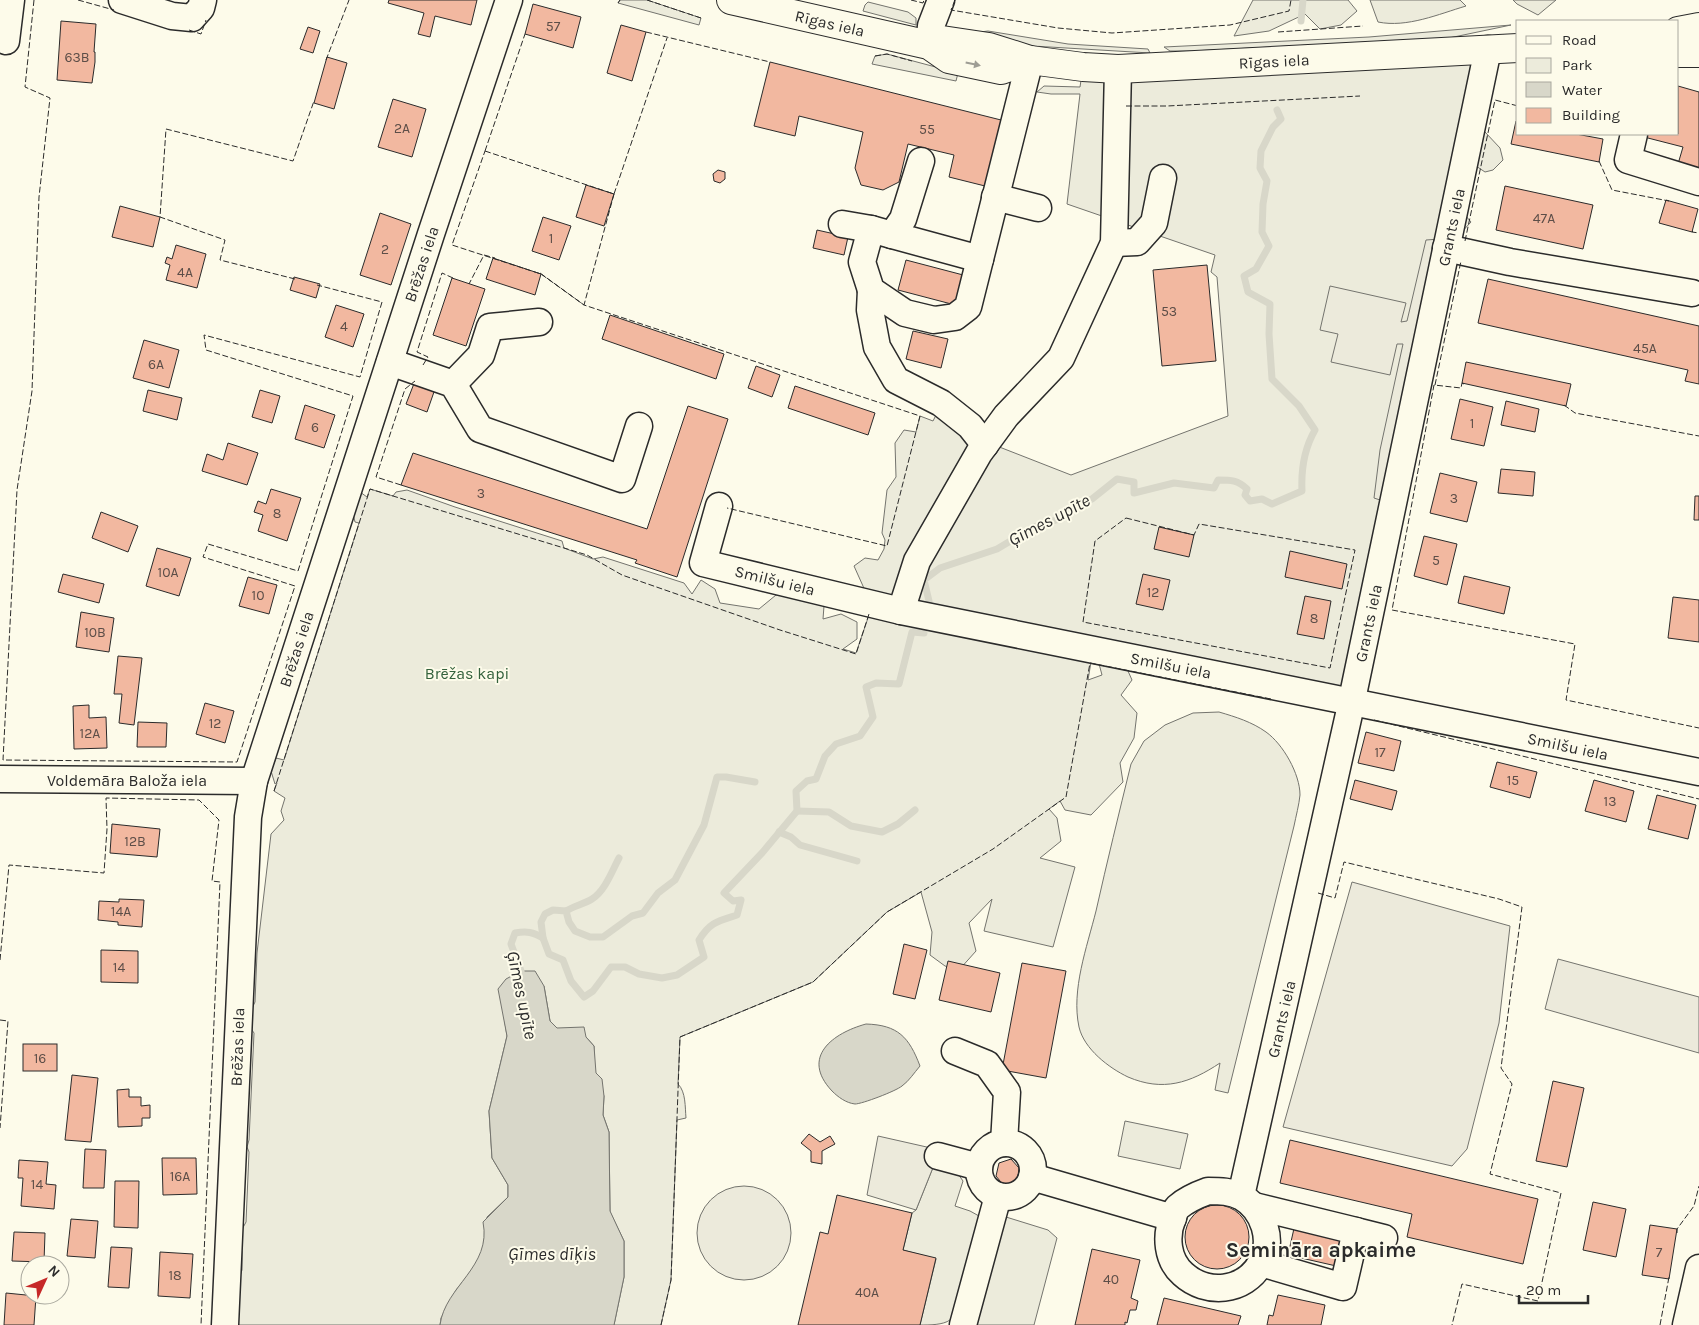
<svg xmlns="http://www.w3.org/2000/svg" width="1699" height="1325" font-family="Karla,sans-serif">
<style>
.green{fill:#ecebdb;stroke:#74746e}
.parking{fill:#eceadb;stroke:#74746e}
.water{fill:#d8d7c9;stroke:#74746e}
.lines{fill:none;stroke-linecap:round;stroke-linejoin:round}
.stream{stroke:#d8d7c9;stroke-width:7}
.building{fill:#f2b8a0;stroke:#2b2b2b}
.minor-casing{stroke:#2b2b2b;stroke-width:29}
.major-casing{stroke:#2b2b2b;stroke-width:30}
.minor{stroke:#fdfbea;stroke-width:26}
.major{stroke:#fdfbea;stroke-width:28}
.fence{stroke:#2b2b2b;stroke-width:1;stroke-dasharray:6 2.5;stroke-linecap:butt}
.oneway{fill:#9e9d94}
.labels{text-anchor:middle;stroke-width:4;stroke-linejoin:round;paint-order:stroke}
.number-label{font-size:14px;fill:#5d4e48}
.street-label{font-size:16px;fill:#2b2b2b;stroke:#fdfbea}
.park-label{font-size:16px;fill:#34623c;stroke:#fdfbea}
.water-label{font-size:18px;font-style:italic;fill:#2b2b2b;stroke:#fdfbea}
.district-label{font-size:21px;font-weight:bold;fill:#2b2b2b;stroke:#fdfbea}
</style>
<rect width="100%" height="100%" fill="#fdfbea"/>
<g class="green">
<polygon points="620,0 647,0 701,18 699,25 618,3"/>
<polygon points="1253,0 1348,0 1357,11 1341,25 1320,29 1305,14 1269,31 1234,36"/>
<path d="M 1370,0 L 1460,0 L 1466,6 C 1439,14 1407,28 1378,22 Z"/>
<polygon points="1513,0 1556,0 1538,15 1517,4"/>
<polygon points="868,2 908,12 916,18 916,25 863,11 865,5"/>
<polygon points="1511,25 1449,38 1192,51 1170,51 1164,47 1369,37"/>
<polygon points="988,31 1068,44 1148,49 1150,53 1016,45 980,32"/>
<path d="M 1488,49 L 1478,128 L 1485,132 L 1500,148 L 1503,160 L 1493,170 L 1485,172 L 1476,166 L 1472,190 L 1464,199 L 1465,215 L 1471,222 L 1457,237 L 1352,702 L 1093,650 L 1088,680 L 1102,675 L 1098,660 L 1124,662 L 1132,680 L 1121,695 L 1137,713 L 1134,738 L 1120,763 L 1123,782 L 1091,815 L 1065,810 L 1060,801 L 1049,809 L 1057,818 L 1061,841 L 1040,858 L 1075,867 L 1053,947 L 984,931 L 992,899 L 969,923 L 976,951 L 959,970 L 945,966 L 930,955 L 932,932 L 921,892 L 887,912 L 813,982 L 680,1037 L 678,1084 C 686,1092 685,1107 686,1118 L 677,1120 L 671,1280 L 661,1325 L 614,1325 L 624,1277 L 624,1241 L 610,1212 L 609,1132 L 603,1115 L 604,1096 L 594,1076 L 594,1046 L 586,1037 L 562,1039 L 555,1026 L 550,1021 L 544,986 L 504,1017 L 507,1036 L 489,1111 L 492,1158 L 508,1185 L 508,1197 L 487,1217 L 482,1258 L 456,1290 L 441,1318 L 440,1325 L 238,1325 L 236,1287 L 242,1270 L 242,1252 L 238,1237 L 246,1222 L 249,1152 L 247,1147 L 249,1140 L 254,1033 L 246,1021 L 255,1002 L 257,953 L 271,834 L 284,820 L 281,811 L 285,798 L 274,791 L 277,783 L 275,784 L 271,771 L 276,758 L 284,760 L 359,523 L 355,522 L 350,502 L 360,492 L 367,497 L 370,489 L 393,496 L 396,492 L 407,490 L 455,507 L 562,541 L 564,548 L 593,559 L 603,557 L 684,583 L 692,594 L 701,580 L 715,589 L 720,603 L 759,609 L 776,595 L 815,596 L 824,606 L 823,619 L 841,614 L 857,622 L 857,639 L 843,649 L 856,653 L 870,612 L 867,595 L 854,566 L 865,558 L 878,560 L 884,549 L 885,540 L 882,533 L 887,490 L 896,477 L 895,443 L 904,430 L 916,432 L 920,416 L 933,421 L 940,407 L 961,432 L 1071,475 L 1228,416 L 1217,277 L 1211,272 L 1215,255 L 1067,204 L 1080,94 L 1051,94 L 1037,92 L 1044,86 L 1080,87 L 1083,67 Z"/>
<polygon points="887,54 958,73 956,81 872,64 875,56"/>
<path d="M 1219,712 C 1236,717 1252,722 1266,732 C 1283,744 1300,774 1300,795 C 1299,805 1296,816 1294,826 L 1228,1093 L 1215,1090 L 1220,1063 C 1190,1083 1163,1092 1128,1077 C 1109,1068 1084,1049 1079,1027 C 1071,990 1087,947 1096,911 C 1107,862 1119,813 1131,764 L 1144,741 L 1165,725 L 1193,713 Z"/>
<polygon points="1125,1121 1188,1134 1180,1169 1118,1156"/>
<path d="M 934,1165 L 956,1171 L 963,1181 L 955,1206 L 970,1211 L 979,1216 C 975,1234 960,1311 950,1320 C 943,1325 930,1325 920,1325 L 936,1259 L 903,1250 L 912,1213 L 916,1210 Z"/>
<polygon points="1006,1217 1048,1230 1057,1238 1034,1325 973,1325"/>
</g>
<g class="parking">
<polygon points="1440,239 1383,501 1374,498 1380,450 1403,344 1397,344 1390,375 1331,362 1338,334 1320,330 1330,286 1406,303 1401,322 1407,321 1426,240"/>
<polygon points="1352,882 1510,926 1499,1023 1467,1149 1452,1166 1283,1127"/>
<polygon points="1558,959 1699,997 1699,1053 1545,1009"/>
<polygon points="878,1136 940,1150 916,1210 867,1195"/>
<circle cx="744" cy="1233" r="47"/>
</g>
<g class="water">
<path d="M 521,971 L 535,971 L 544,986 L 550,1021 L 557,1028 L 584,1027 L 586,1037 L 594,1046 L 596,1073 L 602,1079 L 604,1096 L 603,1115 L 609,1132 L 610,1211 L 624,1241 L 624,1277 L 614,1325 L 440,1325 C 445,1286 492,1267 483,1222 L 508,1197 L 508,1185 L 492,1158 L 489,1111 L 507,1036 L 498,989 L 506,979 Z"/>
<path d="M 866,1024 C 898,1025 909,1037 920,1066 C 914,1073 909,1081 902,1086 C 896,1091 862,1104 855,1104 C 846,1103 838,1097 832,1091 C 800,1057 833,1033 866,1024 Z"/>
</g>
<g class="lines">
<g class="stream">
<polyline points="1301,21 1303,0"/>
<path d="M 929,601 L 924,580 L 940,568 L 997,549 L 1034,527 L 1056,520 L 1072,507 L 1092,499 L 1117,479 L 1134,482 L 1134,493 L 1174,483 L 1214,488 L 1218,480 C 1231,480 1238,480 1247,489 L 1245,495 L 1250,501 L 1262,499 L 1272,504 L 1302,491 C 1301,470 1304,449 1315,430 L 1299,406 L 1272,379 L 1269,334 L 1270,304 L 1248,292 L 1244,276 L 1256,269 L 1269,246 L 1262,232 L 1263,204 L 1267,181 L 1260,168 L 1261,151 L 1273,127 L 1281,119 L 1277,110"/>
<polyline points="797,811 829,812 851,826 882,832 898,824 915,810"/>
<polyline points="779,832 791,837 800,845 857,861"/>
<path d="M 566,911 C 574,906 584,904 592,899 C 605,891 612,871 619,858"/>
<polyline points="543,938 541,922 545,914 553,910 566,911 569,922 575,931 590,937 603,937 632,916 643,913 658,893 675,880 704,825 717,777 726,777 755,782"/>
<path d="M 522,980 L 521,971 L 511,944 L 515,933 C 527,931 533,932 543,938 L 549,954 L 563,960 L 571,981 L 584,997 L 593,991 L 611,967 L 625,967 L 639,974 L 662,978 L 677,975 L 704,957 L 699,940 C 710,922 718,921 737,915 L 741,900 L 733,901 L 724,893 L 762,853 L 797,811 L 796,791 L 807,781 L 816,779 L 825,756 L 836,744 L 860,736 L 873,717 L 866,687 L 876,683 L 899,684 L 912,632 L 924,633"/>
</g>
</g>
<g class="building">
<polygon points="389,0 477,0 471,25 435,16 430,37 418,34 424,13 388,3"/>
<polygon points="533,4 581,17 573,48 525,34"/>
<polygon points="61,21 96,24 94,52 95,52 95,62 92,83 57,80"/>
<polygon points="621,25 646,32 632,81 607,73"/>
<polygon points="308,27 320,31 313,53 300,49"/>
<polygon points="327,57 347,63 334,109 314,103"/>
<polygon points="770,62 1005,121 989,187 949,177 954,155 908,144 899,182 883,190 861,185 855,168 863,132 799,116 795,136 754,126"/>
<polygon points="1678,86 1699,92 1699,169 1678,164 1683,147 1644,137 1645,134 1678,134"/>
<polygon points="393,99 426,109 412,157 378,147"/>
<polygon points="1516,121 1518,122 1518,134 1576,134 1603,139 1599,162 1511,144"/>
<polygon points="718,170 725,172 725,179 720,183 714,181 713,174"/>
<polygon points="586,185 614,194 604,226 576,217"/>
<polygon points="1505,186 1593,205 1583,249 1496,230"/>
<polygon points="1666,200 1698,209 1692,232 1659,223"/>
<polygon points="120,206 160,217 153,247 112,237"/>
<polygon points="380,213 411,224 391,285 360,275"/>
<polygon points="543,217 571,226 559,260 532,251"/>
<polygon points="817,230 848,237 844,255 813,248"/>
<polygon points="176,245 206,254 197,288 166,280 170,265 165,263 167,257 172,259"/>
<polygon points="493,258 541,274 535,295 486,279"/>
<polygon points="906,260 967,276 959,306 898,290"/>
<polygon points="1207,265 1216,361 1162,366 1153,270"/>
<polygon points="294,277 320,284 316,298 290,290"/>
<polygon points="452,278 485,289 466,346 433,335"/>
<polygon points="1488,279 1699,326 1699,384 1685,381 1688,370 1478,323"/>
<polygon points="336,305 364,314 353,347 325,337"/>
<polygon points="610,315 724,354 716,379 602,339"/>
<polygon points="913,331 948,339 941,368 906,359"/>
<polygon points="144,340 179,350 169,388 133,378"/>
<polygon points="1466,362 1571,384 1566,406 1462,383"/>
<polygon points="756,366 780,375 772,397 748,388"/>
<polygon points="415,381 435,389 427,412 406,404"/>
<polygon points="795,386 875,413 868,435 788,408"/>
<polygon points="148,390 182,398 177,420 143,411"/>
<polygon points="260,390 280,396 272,423 252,417"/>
<polygon points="1460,399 1493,407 1484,446 1451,439"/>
<polygon points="1506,401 1539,409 1535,432 1501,425"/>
<polygon points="305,405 335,415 324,448 295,439"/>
<polygon points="688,406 728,419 677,577 635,563 637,560 401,485 413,453 647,529"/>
<polygon points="228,443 258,453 247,485 202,471 207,454 223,460"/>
<polygon points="1501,469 1535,472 1533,496 1498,493"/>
<polygon points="1440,473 1477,482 1467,522 1430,513"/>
<polygon points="271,489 301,498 287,541 258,531 263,515 254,512 258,501 266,504"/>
<polygon points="1695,496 1699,496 1699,520 1694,520"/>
<polygon points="101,512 138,526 128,552 92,538"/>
<polygon points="1159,527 1194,535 1189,557 1154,549"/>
<polygon points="1424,536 1457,544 1447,585 1414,576"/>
<polygon points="157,548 191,558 179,596 146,586"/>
<polygon points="1290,551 1347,564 1342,589 1285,577"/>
<polygon points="63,574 104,584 99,603 58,592"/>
<polygon points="1143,574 1170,580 1163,610 1136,604"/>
<polygon points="1464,576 1510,587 1504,614 1458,603"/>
<polygon points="248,577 277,585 269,614 239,606"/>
<polygon points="1305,596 1331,601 1324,639 1297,634"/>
<polygon points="1673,597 1699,600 1699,642 1668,638"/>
<polygon points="81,612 114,618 109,652 76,647"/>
<polygon points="118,656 142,658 134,725 119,723 122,694 114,694"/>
<polygon points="205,703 234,711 225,743 196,734"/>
<polygon points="89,705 89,718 106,717 107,748 74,749 73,706"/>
<polygon points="138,722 167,723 166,747 137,747"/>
<polygon points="1366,732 1401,741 1394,771 1358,763"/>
<polygon points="1497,762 1537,772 1530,798 1490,787"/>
<polygon points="1355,780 1397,791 1392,810 1350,799"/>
<polygon points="1594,780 1634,791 1626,822 1585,811"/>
<polygon points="1657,795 1696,805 1688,839 1648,829"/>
<polygon points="112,824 160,829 157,857 110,853"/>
<polygon points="119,899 144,900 142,927 118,925 118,922 98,920 99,901 119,902"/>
<polygon points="904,944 927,950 915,999 893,994"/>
<polygon points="101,950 138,951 138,983 101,982"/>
<polygon points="948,961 1000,973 991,1012 939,1000"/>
<polygon points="1022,963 1066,971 1046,1078 1002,1070"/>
<rect x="23" y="1044" width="34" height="27"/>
<polygon points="72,1075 98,1078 91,1142 65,1140"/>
<polygon points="1553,1081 1584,1088 1567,1167 1536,1161"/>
<polygon points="129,1089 129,1097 141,1097 141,1106 150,1105 150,1118 142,1118 142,1126 118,1127 117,1090"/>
<polygon points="809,1134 820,1142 830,1136 835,1144 822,1151 822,1164 811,1162 811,1151 801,1143"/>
<polygon points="1290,1140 1538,1199 1523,1264 1407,1237 1412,1214 1280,1183"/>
<polygon points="85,1149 106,1150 104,1188 83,1188"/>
<polygon points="162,1158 196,1158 197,1194 163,1195"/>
<polygon points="1011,1159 1019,1168 1017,1183 1004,1186 996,1176 999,1163"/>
<polygon points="19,1160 48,1162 46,1184 56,1185 54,1209 21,1206 23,1178 18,1178"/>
<polygon points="115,1181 139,1181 138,1228 114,1227"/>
<polygon points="837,1195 912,1213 903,1250 936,1258 920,1325 798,1325 820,1232 828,1234"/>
<polygon points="1593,1202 1626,1209 1616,1257 1583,1250"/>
<circle cx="1217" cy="1237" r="32"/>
<polygon points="71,1219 98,1221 95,1258 67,1256"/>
<polygon points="1295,1224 1351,1237 1345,1268 1288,1255"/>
<polygon points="1650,1225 1677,1229 1669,1279 1642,1275"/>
<polygon points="14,1232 45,1233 44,1262 12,1261"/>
<polygon points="111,1247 132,1248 129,1288 108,1287"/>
<polygon points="1092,1249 1140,1260 1131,1298 1138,1301 1136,1310 1130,1310 1127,1323 1125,1322 1125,1325 1075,1325"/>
<polygon points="160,1252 193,1254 190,1298 158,1296"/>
<polygon points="6,1293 36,1296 34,1325 4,1325"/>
<polygon points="1278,1295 1325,1305 1321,1325 1267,1325 1269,1315 1273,1316"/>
<polygon points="1164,1298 1241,1316 1238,1325 1157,1325"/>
</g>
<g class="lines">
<defs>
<g id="minor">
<polyline points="122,0 172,16 192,18 201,8 203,0"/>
<polyline points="6,41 11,0"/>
<polyline points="929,45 931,26 941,0"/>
<polyline points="1634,134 1628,160 1699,182"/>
<polyline points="921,161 903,219 892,235 980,259"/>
<polyline points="995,197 1038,208"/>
<polyline points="842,224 871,229"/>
<polyline points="892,235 871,229 862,262 871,290 905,313 934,320 955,317 968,307 1030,60"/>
<polyline points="1114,243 1137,242 1154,223 1163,178"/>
<polyline points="1446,248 1510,262 1692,293"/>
<polyline points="871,290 870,310 877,347 896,380 941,403 970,426 985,445"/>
<polyline points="390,362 453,384 480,429 622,479 639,426"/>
<polyline points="453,384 481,355 490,327 539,322"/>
<polyline points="719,506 703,563 901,611 1699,772"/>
<polyline points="901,611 917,561 979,453 1006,416 1061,358 1114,243 1118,69"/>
<polyline points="0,779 254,781"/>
<polyline points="955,1051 987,1064 1007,1092 1004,1143"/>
<circle cx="1006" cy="1170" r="27"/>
<polyline points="938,1156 979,1167"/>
<polyline points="1032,1177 1173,1218"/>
<path d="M 1208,1191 C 1220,1191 1231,1191 1242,1197 C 1264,1210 1274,1241 1261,1263 C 1244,1293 1206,1295 1183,1274 C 1167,1260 1165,1236 1173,1217 C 1174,1214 1175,1210 1178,1207 C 1187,1199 1197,1195 1208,1191 Z"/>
<polyline points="1241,1196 1349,714 1488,49"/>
<polyline points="1254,1206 1356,1231 1343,1287 1261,1263"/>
<polyline points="1356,1231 1384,1238"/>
<polyline points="225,1325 248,817 254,781 431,234 509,0"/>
<polyline points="963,1325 998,1196"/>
<polyline points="1686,1325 1699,1268"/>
</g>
<g id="major">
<polyline points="731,0 929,45 949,59 1001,70 1030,60"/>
<polyline points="1678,31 1699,27"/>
<polyline points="929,45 942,40 989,47 1030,60 1083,67 1118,69 1518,48"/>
<polyline points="1678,53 1699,53"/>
</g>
</defs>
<use href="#minor" class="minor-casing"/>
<use href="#major" class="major-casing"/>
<use href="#minor" class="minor"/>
<use href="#major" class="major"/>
<g class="fence">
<polyline points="34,0 25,87 50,98 39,197 32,391 17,490 3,760 237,762 295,586 203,557 208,544 298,571 353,396 206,350 204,335 360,377 382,302 317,285"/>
<polyline points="78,0 114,10"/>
<polyline points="647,0 701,18"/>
<polyline points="911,0 923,3 924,0"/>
<polyline points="955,0 951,10 1058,28 1112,33 1230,25 1289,11 1291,0"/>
<polyline points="618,3 620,0"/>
<polyline points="1577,21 1604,21"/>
<polyline points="189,30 201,34 206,20"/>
<polyline points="646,32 770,62"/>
<polyline points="1278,32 1363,26"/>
<polyline points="875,56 887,54 912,61"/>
<polyline points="326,60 349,0"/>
<polyline points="1126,106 1167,106 1360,96"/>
<polygon points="485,151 614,194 584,305 541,274 452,245"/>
<polyline points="485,151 525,34"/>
<polyline points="1599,161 1612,190 1669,201"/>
<polyline points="614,194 667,38"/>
<polyline points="1693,231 1692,232 1699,233"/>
<polyline points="1465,241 1495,100 1518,106"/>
<polyline points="540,273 584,305 920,416 887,546 727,508"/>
<polyline points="295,279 220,260 225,240 160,217 166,129 293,161 314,101"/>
<polyline points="468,283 469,284 484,255 495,258"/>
<polyline points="423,365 428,357 417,352 442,273 453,278"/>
<polyline points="1464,384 1462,383 1461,388 1434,385 1392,610 1575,644 1566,700 1699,728"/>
<polyline points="1435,385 1461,261"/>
<polyline points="1564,405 1575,413 1699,436"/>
<polyline points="401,485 376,477 405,389 415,381"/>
<polygon points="1126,518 1194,535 1199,524 1355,550 1330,668 1083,622 1095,541"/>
<polyline points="1374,720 1699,799"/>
<polyline points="274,791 370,489 587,555 622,575 780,630 856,654 869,614"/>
<polyline points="1318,893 1335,898 1344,862 1499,899 1522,907 1501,1068 1512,1084 1490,1174 1561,1193 1538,1301 1462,1284 1452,1325"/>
<polyline points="0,960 9,865 104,873 107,829 106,798 199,800 219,820 212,881 220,882 201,1325"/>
<polyline points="0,1020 8,1021 0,1128"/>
<polyline points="1677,1233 1677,1229 1694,1206 1699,1186"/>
<polyline points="661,1325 671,1280 680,1037 813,982 887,912 993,849 1066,797 1090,663 1271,699"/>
<polyline points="1660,1325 1669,1277"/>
</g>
</g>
<defs><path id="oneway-solid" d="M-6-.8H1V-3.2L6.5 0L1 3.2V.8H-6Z" transform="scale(1.25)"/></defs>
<use class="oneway" href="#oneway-solid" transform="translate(973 64) rotate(12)"/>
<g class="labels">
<g class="number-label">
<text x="553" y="31">57</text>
<text x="77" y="62">63B</text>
<text x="402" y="133">2A</text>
<text x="927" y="134">55</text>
<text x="1544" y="223">47A</text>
<text x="551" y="243">1</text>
<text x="385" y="254">2</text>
<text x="185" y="277">4A</text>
<text x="1169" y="316">53</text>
<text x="344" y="331">4</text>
<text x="1645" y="353">45A</text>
<text x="156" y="369">6A</text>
<text x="1472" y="428">1</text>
<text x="315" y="432">6</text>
<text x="481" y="498">3</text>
<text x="1454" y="503">3</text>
<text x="277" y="518">8</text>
<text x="1436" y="565">5</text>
<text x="168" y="577">10A</text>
<text x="1153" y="597">12</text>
<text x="258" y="600">10</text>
<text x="1314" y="623">8</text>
<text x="95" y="637">10B</text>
<text x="215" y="728">12</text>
<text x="90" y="738">12A</text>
<text x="1380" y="757">17</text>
<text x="1513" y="785">15</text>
<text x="1610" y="806">13</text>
<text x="135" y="846">12B</text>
<text x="121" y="916">14A</text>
<text x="119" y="972">14</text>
<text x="40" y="1063">16</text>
<text x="180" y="1181">16A</text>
<text x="37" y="1189">14</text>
<text x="1659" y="1257">7</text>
<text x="175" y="1280">18</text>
<text x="1111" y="1284">40</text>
<text x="867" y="1297">40A</text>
</g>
<g class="street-label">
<text transform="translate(830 23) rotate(13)" y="6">Rīgas iela</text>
<text transform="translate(1274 61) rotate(-3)" y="6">Rīgas iela</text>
<text transform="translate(1451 227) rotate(-78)" y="6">Grants iela</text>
<text transform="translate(421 264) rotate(-72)" y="6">Brēžas iela</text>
<text transform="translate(775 580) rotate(14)" y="6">Smilšu iela</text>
<text transform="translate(1368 623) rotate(-78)" y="6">Grants iela</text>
<text transform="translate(296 649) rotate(-72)" y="6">Brēžas iela</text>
<text transform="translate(1171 665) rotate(11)" y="6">Smilšu iela</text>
<text transform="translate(1568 746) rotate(12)" y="6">Smilšu iela</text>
<text x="127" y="786">Voldemāra Baloža iela</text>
<text transform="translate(1281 1019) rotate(-77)" y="6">Grants iela</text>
<text transform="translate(237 1047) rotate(-88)" y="6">Brēžas iela</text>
</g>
<g class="park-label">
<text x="467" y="679">Brēžas kapi</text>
</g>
<g class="water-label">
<text transform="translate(1049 520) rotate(-28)" y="6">Ģīmes upīte</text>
<text transform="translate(522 995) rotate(78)" y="6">Ģīmes upīte</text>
<text x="552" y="1260">Ģīmes dīķis</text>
</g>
<g class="district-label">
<text x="1321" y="1257">Semināra apkaime</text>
</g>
</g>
<rect x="1516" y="20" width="162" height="115" fill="#fdfbea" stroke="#a9a89e"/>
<rect x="1526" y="36" width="25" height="8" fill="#fdfbea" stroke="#a9a89e"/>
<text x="1562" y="45" font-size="15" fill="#2b2b2b">Road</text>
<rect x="1526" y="58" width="25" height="15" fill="#ecebdb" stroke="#a9a89e"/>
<text x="1562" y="70" font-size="15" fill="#2b2b2b">Park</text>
<rect x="1526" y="82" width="25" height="15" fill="#d8d7c9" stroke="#a9a89e"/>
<text x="1562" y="95" font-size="15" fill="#2b2b2b">Water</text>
<rect x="1526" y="108" width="25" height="15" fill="#f2b8a0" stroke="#a9a89e"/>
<text x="1562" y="120" font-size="15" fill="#2b2b2b">Building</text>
<g transform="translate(45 1280) rotate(46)"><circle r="24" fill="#fdfbea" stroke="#a9a89e"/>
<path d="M0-4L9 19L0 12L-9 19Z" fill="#c62828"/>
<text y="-8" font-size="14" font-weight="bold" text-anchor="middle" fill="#2b2b2b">N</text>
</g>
<path d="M1519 1295v8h69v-8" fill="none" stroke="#2b2b2b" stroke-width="2.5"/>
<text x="1526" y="1295" font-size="15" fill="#2b2b2b" stroke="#fdfbea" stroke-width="4" paint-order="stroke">20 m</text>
</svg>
